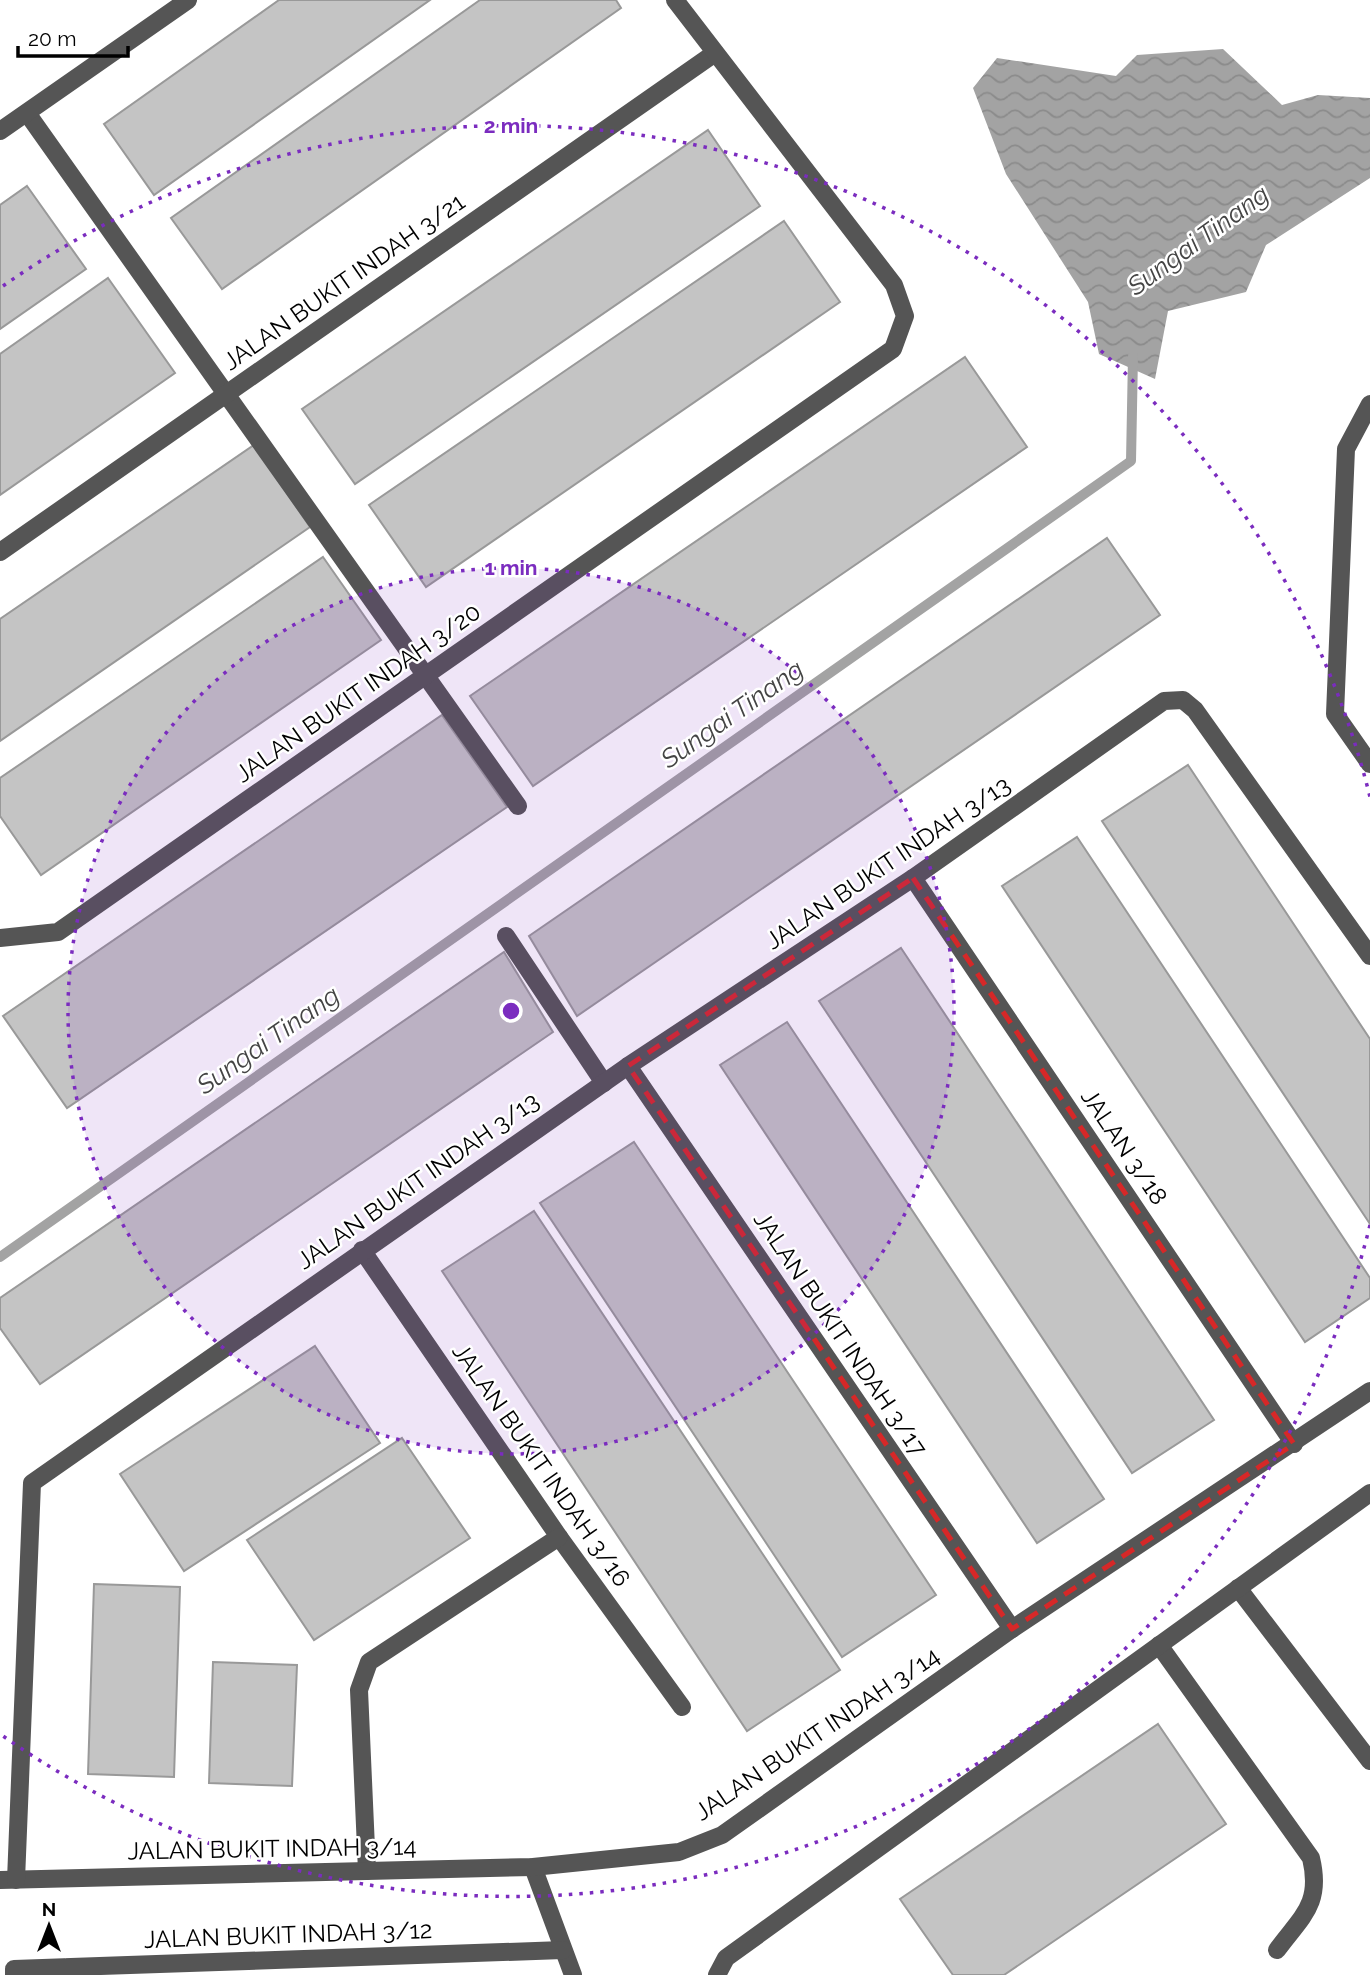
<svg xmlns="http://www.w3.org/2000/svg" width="1370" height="1975" font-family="Raleway,sans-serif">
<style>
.water{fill:url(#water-waves)}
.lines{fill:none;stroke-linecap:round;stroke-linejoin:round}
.stream{stroke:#a3a3a3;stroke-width:10}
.building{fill:#c4c4c4;stroke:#999;stroke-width:2}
.minor{stroke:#555;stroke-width:18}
.marked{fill:none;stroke:#d62828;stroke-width:5;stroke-dasharray:14 9;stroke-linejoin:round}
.ring{fill:none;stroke:#7b2cbf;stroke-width:3.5;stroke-dasharray:3.5 7}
.labels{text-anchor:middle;stroke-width:5;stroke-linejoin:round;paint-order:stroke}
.street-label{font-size:24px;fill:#000;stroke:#fff}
.water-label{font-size:26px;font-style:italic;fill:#444;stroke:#fff}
.centre{fill:#7b2cbf;stroke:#fff;stroke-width:3.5}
.ring-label{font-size:21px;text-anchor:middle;font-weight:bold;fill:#7b2cbf;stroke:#fff;stroke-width:5;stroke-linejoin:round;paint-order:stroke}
</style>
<defs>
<pattern id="water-waves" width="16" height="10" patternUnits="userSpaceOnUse" patternTransform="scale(1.75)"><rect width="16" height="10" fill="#a3a3a3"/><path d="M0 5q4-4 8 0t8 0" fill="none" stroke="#8b8b8b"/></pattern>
</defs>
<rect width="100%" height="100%" fill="#fff"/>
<polygon class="water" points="1223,49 1282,105 1318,95 1370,98 1370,178 1266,245 1246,292 1168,311 1155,379 1099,354 1088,302 1006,174 973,88 997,58 1116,76 1137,55"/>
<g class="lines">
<polyline class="stream" points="0,1257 1131,461 1133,356"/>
</g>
<g class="building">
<polygon points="279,0 430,0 154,195 104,124"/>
<polygon points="480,0 616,0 621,8 222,289 171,218"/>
<polygon points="708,130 760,206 355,484 302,409"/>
<polygon points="27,186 86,269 0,329 0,205"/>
<polygon points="784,221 840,302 426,587 369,505"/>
<polygon points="108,278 175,373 0,495 0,354"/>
<polygon points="965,357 1027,447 533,786 470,696"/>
<polygon points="254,445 310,527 0,741 0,619"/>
<polygon points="1107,538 1160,615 577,1016 529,936"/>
<polygon points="323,557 381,640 41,875 0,816 0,778"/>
<polygon points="442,715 507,807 67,1108 3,1016"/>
<polygon points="1188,765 1370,1039 1370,1224 1102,821"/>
<polygon points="1077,837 1370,1278 1370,1298 1305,1342 1002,886"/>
<polygon points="901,948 1214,1420 1132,1473 819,1001"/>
<polygon points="504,952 553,1032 40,1384 0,1328 0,1298"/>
<polygon points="787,1022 1104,1499 1037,1543 720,1065"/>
<polygon points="634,1142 936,1595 842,1657 540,1203"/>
<polygon points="534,1211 840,1670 747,1731 442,1271"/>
<polygon points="315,1346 380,1443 184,1571 120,1474"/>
<polygon points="402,1438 470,1538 314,1640 247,1540"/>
<polygon points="94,1584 180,1587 174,1777 88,1774"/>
<polygon points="213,1662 297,1665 292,1786 209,1783"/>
<polygon points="1158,1724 1226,1824 1004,1975 953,1975 900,1899"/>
</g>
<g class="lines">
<g class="minor">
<polyline points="27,113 518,806"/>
<polyline points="0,131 188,0"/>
<polyline points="1370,404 1346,449 1335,714 1370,764"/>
<polyline points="0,552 715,53"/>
<polyline points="913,878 1294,1444"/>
<polyline points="506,936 604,1083"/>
<polyline points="0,938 58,932 893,349 905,316 894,285 675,0"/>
<polyline points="628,1066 1012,1629"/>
<polyline points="362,1250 559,1537 682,1707"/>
<polyline points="1238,1588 1370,1761"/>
<path d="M 1159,1645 L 1311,1858 C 1322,1904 1302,1916 1277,1950"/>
<polyline points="533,1867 573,1975"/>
<polyline points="367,1871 359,1690 369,1662 559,1537"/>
<polyline points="0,1880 533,1867 679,1852 722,1835 1012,1629 1370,1391"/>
<polyline points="16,1880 32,1483 628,1066 913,878 1164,701 1183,700 1195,710 1370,956"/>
<polyline points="14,1975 14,1969 563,1950"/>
<polyline points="717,1975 726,1958 1370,1493"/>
</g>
</g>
<path class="marked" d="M 913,878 L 1294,1444 L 1012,1629 L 628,1066 Z"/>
<circle cx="511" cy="1011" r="443" fill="#7b2cbf" fill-opacity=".12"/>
<g class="ring">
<circle cx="511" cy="1011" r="443"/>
<path d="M1370 1225A885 885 0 0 1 3 1736M3 286A885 885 0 0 1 1370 797"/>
</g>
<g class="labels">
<g class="street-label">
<text transform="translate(344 282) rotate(-35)" y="8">JALAN BUKIT INDAH 3/21</text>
<text transform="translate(358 693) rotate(-35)" y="8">JALAN BUKIT INDAH 3/20</text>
<text transform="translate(888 863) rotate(-34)" y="8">JALAN BUKIT INDAH 3/13</text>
<text transform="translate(1124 1147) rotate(56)" y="8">JALAN 3/18</text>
<text transform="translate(418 1181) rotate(-35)" y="8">JALAN BUKIT INDAH 3/13</text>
<text transform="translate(840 1334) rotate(56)" y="8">JALAN BUKIT INDAH 3/17</text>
<text transform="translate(541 1465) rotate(55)" y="8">JALAN BUKIT INDAH 3/16</text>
<text transform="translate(817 1734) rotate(-34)" y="8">JALAN BUKIT INDAH 3/14</text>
<text transform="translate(272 1849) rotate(-1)" y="8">JALAN BUKIT INDAH 3/14</text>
<text transform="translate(288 1935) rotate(-2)" y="8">JALAN BUKIT INDAH 3/12</text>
</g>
<g class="water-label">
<text transform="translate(1198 240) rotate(-36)" y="9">Sungai Tinang</text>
<text transform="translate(732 714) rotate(-35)" y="9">Sungai Tinang</text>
<text transform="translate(268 1040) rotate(-35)" y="9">Sungai Tinang</text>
</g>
</g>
<circle cx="511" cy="1011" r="10" class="centre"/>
<g class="ring-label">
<text x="511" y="133">2 min</text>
<text x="511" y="575">1 min</text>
</g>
<g transform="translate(49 1926)" stroke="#ffffff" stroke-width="5" paint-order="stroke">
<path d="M0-5L12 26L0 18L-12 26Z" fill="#000000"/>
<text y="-10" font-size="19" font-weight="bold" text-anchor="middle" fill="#000000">N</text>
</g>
<path d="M18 46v10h110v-10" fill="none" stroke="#000000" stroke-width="3.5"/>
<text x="28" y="46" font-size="21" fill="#000000" stroke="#ffffff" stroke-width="5" paint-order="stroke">20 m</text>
</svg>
